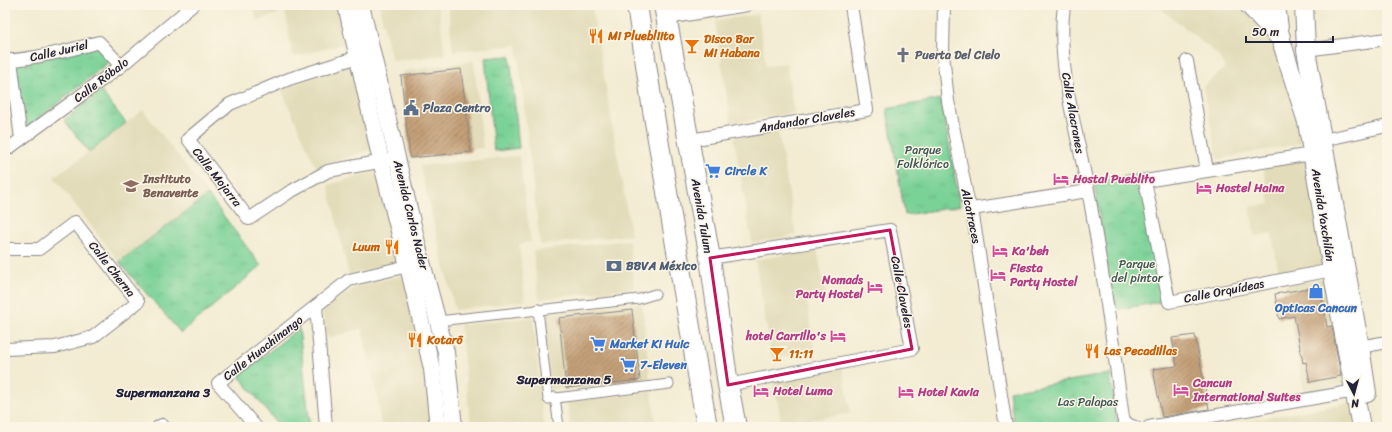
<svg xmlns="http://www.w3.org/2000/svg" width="1392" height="432" font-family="Sriracha,sans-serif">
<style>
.built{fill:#e2dcba}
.park{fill:url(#park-tufts);stroke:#4e7a69}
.building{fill:url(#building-hatch)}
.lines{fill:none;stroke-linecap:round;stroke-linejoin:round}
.pedestrian-casing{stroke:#8a8787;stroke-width:11}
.minor-casing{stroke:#8a8787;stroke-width:14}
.tertiary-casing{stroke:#8a8787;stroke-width:18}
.secondary-casing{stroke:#8a8787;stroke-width:20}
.primary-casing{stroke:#8a8787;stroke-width:22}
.pedestrian{stroke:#fff;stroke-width:9}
.minor{stroke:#fff;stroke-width:12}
.tertiary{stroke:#fff;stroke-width:16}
.secondary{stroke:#fff;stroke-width:18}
.primary{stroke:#fff;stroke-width:20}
.marked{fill:none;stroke:#c2185b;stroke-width:3;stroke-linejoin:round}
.labels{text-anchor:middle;stroke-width:3;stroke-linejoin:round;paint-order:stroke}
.food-label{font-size:12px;font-weight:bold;fill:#c56008;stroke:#fcf5e5;text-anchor:start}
.street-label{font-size:12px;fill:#22223b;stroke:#fcf5e5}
.worship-label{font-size:12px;font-weight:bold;fill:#5b616d;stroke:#fcf5e5;text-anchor:start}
.service-label{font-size:12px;font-weight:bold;fill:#4e5e75;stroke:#fcf5e5;text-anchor:start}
.park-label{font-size:12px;fill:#3c5757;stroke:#fcf5e5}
.shop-label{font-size:12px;font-weight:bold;fill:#366cbe;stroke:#fcf5e5;text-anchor:start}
.education-label{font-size:12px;font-weight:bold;fill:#785e54;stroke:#fcf5e5;text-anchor:start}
.hotel-label{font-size:12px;font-weight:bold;fill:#b23c85;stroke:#fcf5e5;text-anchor:start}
.neighbourhood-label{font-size:13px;font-weight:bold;fill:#22223b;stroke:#fcf5e5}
</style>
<defs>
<pattern id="park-tufts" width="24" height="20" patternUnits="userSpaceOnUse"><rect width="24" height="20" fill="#7ad297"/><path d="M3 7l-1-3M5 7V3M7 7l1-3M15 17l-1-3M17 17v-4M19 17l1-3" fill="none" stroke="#69b483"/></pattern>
<pattern id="building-hatch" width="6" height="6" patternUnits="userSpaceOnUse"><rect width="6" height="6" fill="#c4a078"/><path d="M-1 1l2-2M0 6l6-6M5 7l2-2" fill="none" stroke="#9f8264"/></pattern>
</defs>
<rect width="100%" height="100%" fill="#fcf5e5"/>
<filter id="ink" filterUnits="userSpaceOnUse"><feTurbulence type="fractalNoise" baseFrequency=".025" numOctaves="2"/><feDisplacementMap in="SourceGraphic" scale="8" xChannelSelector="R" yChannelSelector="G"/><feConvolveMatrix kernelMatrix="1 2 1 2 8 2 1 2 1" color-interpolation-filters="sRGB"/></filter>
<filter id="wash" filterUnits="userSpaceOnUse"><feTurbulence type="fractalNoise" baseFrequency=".012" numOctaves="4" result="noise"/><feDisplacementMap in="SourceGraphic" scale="16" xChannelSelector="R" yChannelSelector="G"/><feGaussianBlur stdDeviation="0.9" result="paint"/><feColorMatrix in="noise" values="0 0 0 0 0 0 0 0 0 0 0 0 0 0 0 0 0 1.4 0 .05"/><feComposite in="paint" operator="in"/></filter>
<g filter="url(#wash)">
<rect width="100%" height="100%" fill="#f3ecd3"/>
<g class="built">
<path d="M253,5H339L347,43L293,57L285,11L257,21Z"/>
<path d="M379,5H438L445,55L392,61Z"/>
<path d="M448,5H592L631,235L540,245L517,45L453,51Z"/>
<path d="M1155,5H1247L1276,37L1317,140L1218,159L1203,87L1225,68L1217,54L1169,15Z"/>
<path d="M758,14L766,66L786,63L794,113L731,123L715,21Z"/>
<path d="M474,61L483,148L420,154L402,71Z"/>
<path d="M352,63L373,149L316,167L281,89Z"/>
<path d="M143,110L208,195L119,262L54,177L89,152Z"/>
<path d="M778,130L796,235L752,243L734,138Z"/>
<path d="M519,156L531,242L519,244L525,301L455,310L420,166Z"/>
<path d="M1312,156L1332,265L1279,275L1272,233L1255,236L1250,207L1270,204L1263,165Z"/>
<path d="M379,171L401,262L349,275L328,185Z"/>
<path d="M629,240L634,288L539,299L533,251Z"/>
<path d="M817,249L826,298L807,302L815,351L772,359L755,260Z"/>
<path d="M404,275L427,370L434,427H381L378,400L362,328L328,338L322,310L355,287Z"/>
<path d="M1337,276L1356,382L1304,392L1285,285Z"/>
<path d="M642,303L650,379L550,389L542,314Z"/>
<path d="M533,317L544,427H471L460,325Z"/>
<path d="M842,366L851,413L811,420L812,427H782L773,378Z"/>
<path d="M652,392L656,427H570L567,402Z"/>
<path d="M1359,401L1364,427H1216Z"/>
</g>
<g class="park">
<path d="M96,46L109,62L23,132L15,63Z"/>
<path d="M510,56L519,148L494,151L485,58Z"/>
<path d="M101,91L126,123L89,152L64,120Z"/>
<path d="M941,99L960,206L905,215L887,109Z"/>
<path d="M1147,172L1171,300L1114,310L1094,182Z"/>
<path d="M208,195L261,266L181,333L119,262Z"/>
<path d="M299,328L310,427H280L239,376Z"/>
<path d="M1110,374L1117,421L1126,427H1014L1009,391Z"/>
</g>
<g id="blocks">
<g class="building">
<path d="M461,69L471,152L410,158L401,76Z"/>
<path d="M1320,286L1327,327L1332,326L1341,376L1310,382L1306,362L1303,363L1294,316L1279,319L1275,294Z"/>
<path d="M632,310L640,380L566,388L559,318Z"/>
<path d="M1195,335L1209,409L1162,417L1153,369L1177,366L1172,338Z"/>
</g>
</g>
</g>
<g filter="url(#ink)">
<use href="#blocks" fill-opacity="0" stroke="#8a8787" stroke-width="1"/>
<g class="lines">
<defs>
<g id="pedestrian">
<path d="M538,309L548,399L669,384"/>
<path d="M438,321L639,299L655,294"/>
<path d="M555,397L559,427"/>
</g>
<g id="minor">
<path d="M944,5L943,54L948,101L968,201L972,209L1006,427"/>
<path d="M1064,5C1056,65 1077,131 1088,190C1102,266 1113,342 1123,418L1127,424L1135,427"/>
<path d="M667,18L747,5"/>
<path d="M1306,50L1387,39"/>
<path d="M358,57L289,79L230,104L188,139L249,219L288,193L328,171L390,160"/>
<path d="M11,60L21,139"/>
<path d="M5,61C37,58 68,51 99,42L121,66"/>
<path d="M1187,61L1207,170"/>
<path d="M690,140L867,110L851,5"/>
<path d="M1323,140L1387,126"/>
<path d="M5,148H9L121,66L193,5"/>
<path d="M1312,154L1145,181L1169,302L1332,270"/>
<path d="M972,209L1088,191"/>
<path d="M5,249H39L75,222L138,302L93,337L55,347L5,349"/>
<path d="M710,258L890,230L912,349L728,385"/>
<path d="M316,306L326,427"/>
<path d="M1360,347L1387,342"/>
<path d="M158,427L162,425L164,427"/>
<path d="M256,427L218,383L349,280L408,266"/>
<path d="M1149,427L1355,391"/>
</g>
<g id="tertiary">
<path d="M346,5L381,161L408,266L432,369L438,427"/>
<path d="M361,5L419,251L446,352L454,427"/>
</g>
<g id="secondary">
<path d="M1276,5L1280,37L1307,122L1332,270L1361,427"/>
<path d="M1304,5L1306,50L1360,347L1367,393"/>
</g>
<g id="primary">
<path d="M637,5L652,104L707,427"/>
<path d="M664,5L710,258L728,385L736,427"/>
<path d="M1250,5L1280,37"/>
</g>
</defs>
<use href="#pedestrian" class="pedestrian-casing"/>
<use href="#minor" class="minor-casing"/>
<use href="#tertiary" class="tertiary-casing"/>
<use href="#secondary" class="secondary-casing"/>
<use href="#primary" class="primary-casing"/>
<use href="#pedestrian" class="pedestrian"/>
<use href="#minor" class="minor"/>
<use href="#tertiary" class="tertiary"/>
<use href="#secondary" class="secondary"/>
<use href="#primary" class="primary"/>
</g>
</g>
<path class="marked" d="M890,230L912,349L728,385L710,258Z"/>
<defs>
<symbol id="restaurant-bare" viewBox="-9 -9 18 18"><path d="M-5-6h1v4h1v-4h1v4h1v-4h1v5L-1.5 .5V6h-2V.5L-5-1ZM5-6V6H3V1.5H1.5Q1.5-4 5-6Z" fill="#e8710a" stroke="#fcf5e5" stroke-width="2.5" paint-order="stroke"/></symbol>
<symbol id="bar-bare" viewBox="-9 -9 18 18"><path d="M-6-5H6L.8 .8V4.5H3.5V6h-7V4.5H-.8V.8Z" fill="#e8710a" stroke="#fcf5e5" stroke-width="2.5" paint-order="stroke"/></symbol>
<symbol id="church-bare" viewBox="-9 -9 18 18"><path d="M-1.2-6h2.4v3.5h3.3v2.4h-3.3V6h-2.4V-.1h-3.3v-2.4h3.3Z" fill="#6b7280" stroke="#fcf5e5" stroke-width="2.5" paint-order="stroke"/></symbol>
<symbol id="civic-bare" viewBox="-9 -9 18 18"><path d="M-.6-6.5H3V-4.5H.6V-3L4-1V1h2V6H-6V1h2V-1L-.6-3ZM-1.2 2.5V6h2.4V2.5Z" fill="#5c6f8a" stroke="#fcf5e5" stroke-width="2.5" paint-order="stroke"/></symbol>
<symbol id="supermarket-bare" viewBox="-9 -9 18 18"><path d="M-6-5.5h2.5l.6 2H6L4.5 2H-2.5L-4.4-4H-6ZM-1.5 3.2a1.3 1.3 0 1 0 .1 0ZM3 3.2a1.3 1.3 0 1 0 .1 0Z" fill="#3f7fe0" stroke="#fcf5e5" stroke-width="2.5" paint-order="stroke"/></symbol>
<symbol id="hotel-bare" viewBox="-9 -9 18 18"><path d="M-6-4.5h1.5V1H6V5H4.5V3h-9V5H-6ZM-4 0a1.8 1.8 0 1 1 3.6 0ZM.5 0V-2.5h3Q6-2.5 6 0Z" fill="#d1479c" stroke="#fcf5e5" stroke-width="2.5" paint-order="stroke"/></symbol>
<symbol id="school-bare" viewBox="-9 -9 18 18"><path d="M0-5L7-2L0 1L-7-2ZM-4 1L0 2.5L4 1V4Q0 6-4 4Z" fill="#8d6e63" stroke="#fcf5e5" stroke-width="2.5" paint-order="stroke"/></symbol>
<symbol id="bank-bare" viewBox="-9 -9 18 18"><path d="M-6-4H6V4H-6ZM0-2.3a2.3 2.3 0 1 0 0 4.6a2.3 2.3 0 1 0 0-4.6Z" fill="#5c6f8a" stroke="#fcf5e5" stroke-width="2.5" paint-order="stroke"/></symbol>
<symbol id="shop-bare" viewBox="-9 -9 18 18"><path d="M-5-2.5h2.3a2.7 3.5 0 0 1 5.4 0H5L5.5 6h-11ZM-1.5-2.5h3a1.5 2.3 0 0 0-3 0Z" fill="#3f7fe0" stroke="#fcf5e5" stroke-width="2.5" paint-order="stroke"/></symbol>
</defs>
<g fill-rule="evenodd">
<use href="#restaurant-bare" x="585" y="25" width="22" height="22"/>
<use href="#bar-bare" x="681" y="35" width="22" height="22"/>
<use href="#church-bare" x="892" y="44" width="22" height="22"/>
<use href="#civic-bare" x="400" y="97" width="22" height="22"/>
<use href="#supermarket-bare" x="702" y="160" width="22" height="22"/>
<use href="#hotel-bare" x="1050" y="168" width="22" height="22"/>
<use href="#school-bare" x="120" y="175" width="22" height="22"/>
<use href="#hotel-bare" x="1193" y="177" width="22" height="22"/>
<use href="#restaurant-bare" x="381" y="236" width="22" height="22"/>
<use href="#hotel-bare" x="989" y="240" width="22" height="22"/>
<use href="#bank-bare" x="603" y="255" width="22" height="22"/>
<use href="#hotel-bare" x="987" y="264" width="22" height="22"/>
<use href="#hotel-bare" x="864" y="276" width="22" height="22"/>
<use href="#shop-bare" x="1305" y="280" width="22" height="22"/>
<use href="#hotel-bare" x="827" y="325" width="22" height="22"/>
<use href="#restaurant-bare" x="404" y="329" width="22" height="22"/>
<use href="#supermarket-bare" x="587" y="333" width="22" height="22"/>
<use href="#restaurant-bare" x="1081" y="340" width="22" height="22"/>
<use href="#bar-bare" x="766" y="343" width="22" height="22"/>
<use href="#supermarket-bare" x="617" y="354" width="22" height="22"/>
<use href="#hotel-bare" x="1170" y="379" width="22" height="22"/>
<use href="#hotel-bare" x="750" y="380" width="22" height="22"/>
<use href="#hotel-bare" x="895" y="381" width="22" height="22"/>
</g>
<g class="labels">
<g class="food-label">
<text x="608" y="40">Mi Pluebliito</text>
<text x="704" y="43">Disco Bar<tspan x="704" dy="14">Mi Habana</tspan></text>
<text x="380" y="251" text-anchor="end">Luum</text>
<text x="427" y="344">Kotarō</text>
<text x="1104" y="355">Las Pecadillas</text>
<text x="789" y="358">11:11</text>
</g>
<g class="street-label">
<text transform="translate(59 51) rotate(-13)" y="4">Calle Juriel</text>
<text transform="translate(101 80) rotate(-37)" y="4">Calle Róbalo</text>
<text transform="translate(1073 113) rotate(80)" y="4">Calle Alacranes</text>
<text transform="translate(807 120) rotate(-10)" y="4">Andandor Claveles</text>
<text transform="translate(217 177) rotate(52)" y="4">Calle Mojarra</text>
<text transform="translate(411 215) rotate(76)" y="4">Avenida Carlos Nader</text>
<text transform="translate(1323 215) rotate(81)" y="4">Avenida Yaxchilán</text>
<text transform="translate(702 216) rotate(80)" y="4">Avenida Tulum</text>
<text transform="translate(971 216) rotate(78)" y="4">Alcatraces</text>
<text transform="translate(112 269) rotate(52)" y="4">Calle Cherna</text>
<text transform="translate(1224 291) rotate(-11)" y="4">Calle Orquídeas</text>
<text transform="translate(902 292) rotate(79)" y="4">Calle Claveles</text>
<text transform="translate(263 348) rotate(-38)" y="4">Calle Huachinango</text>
</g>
<g class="worship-label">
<text x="915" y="59">Puerta Del Cielo</text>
</g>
<g class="service-label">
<text x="423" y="112">Plaza Centro</text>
<text x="626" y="270">BBVA México</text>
</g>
<g class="park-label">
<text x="923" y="154">Parque<tspan x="923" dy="14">Folklórico</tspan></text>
<text x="1137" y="268">Parque<tspan x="1137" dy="14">del pintor</tspan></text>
<text x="1088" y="406">Las Palapas</text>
</g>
<g class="shop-label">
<text x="725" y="175">Circle K</text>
<text x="1316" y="312" text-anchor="middle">Opticas Cancun</text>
<text x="610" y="348">Market Ki Huic</text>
<text x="640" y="369">7-Eleven</text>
</g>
<g class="education-label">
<text x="143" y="183">Instituto<tspan x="143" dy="14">Benavente</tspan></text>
</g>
<g class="hotel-label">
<text x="1073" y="183">Hostal Pueblito</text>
<text x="1216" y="192">Hostel Haina</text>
<text x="1012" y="255">Ka'beh</text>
<text x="1010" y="272">Fiesta<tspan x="1010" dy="14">Party Hostel</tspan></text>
<text x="863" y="284" text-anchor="end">Nomads<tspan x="863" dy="14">Party Hostel</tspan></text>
<text x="826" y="340" text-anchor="end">hotel Carrillo's</text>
<text x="1193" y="387">Cancun<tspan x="1193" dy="14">International Suites</tspan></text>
<text x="773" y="395">Hotel Luma</text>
<text x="918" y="396">Hotel Kavia</text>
</g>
<g class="neighbourhood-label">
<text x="564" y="384">Supermanzana 5</text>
<text x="163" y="397">Supermanzana 3</text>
</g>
</g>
<rect width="1392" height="432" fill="none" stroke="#fcf5e5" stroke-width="20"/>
<g transform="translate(1354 394) rotate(174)" stroke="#fcf5e5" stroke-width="3" paint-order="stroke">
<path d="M0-3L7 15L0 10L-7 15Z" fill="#22223b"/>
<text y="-6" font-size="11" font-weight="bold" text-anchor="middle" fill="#22223b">N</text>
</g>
<path d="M1246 36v6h87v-6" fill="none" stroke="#22223b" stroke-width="2"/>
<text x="1252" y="36" font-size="12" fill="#22223b" stroke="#fcf5e5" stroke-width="3" paint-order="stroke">50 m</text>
</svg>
